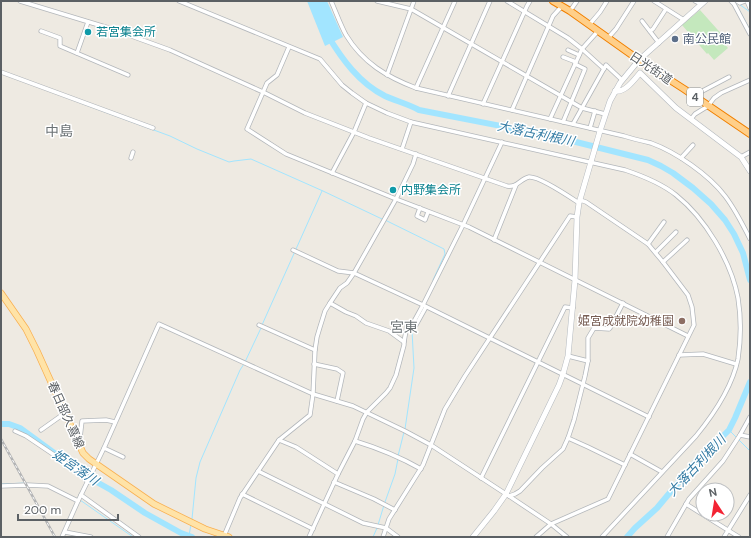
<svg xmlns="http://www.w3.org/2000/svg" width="751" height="538" font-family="'DM Sans','Noto Sans JP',sans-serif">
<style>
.green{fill:#c4e8bd}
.water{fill:#a2e5ff}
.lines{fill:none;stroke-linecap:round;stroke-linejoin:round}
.stream{stroke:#a2e5ff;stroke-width:1}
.river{stroke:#a2e5ff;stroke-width:6}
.street-casing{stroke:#b3b7bb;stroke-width:5}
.secondary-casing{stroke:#b4b9be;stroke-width:6}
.primary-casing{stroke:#f9b051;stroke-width:7}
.highway-casing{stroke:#f18000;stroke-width:8}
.street{stroke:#fff;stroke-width:3.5}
.secondary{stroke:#fff;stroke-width:5}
.primary{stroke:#ffe3a7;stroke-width:5.5}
.highway{stroke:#ffcf89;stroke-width:6}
.rail-casing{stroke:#b2b3b4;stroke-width:2.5}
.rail{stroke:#fff;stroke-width:1;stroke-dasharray:3;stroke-linecap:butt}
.culture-dot{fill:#0f9aa8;stroke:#fff;stroke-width:1.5}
.service-dot{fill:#5c6f8a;stroke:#fff;stroke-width:1.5}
.education-dot{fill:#8d6e63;stroke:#fff;stroke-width:1.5}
.labels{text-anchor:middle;stroke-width:3;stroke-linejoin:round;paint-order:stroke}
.shield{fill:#fff;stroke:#8c9092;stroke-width:1}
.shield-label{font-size:11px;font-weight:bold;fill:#5b6064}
.culture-label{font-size:12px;fill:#0d838f;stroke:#fff;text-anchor:start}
.service-label{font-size:12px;fill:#4e5e75;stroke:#fff;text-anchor:start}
.street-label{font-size:12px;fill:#5b6064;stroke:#fff}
.education-label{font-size:12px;fill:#785e54;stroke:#fff;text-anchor:end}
.water-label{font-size:13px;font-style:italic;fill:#347ca4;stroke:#fff}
.quarter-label{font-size:14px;fill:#6c7376;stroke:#fff}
</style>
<rect width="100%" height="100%" fill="#eeeae2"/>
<path class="green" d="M700,10L725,38L722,41L728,48L714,60L708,53L707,54L682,25Z"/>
<path class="water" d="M307,1H327L343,37L325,46Z"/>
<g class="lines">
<g class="stream">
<path d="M735,2L750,30"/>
<path d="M739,4L750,12"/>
<path d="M78,102L170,136L197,149L229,162L234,161L251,159L323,191L382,219"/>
<path d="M385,220L444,249L445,254L433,280"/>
<path d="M262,325L322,191"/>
<path d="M245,362L261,328"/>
<path d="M405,429L414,368L412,331L413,327"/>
<path d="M729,430L737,438"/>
<path d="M739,440L750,451"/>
<path d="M398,456L404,432"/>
<path d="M1,484L26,483"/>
<path d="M80,500L133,537"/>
<path d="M385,502L395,474L398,459"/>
<path d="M192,519L196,478L200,462L240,370L244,364"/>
<path d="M378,525L384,505"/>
<path d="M189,536L191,524"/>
<path d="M373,537L377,528"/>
</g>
<g class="river">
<path d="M328,36C342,59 359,83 385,96C396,101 408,104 419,110L552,136L648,160L661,166L673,173L693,188L711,204L725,220L734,234L743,253L750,280"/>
<path d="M1,424H9L20,428L61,458"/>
<path d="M76,469L86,476L111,490L145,513L181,533L192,537"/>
<path d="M627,537L635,528L657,508L698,459L714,445L729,430L735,418L750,382"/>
</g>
<defs>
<g id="street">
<path d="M20,1L112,29L170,50L263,92L305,113L369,138L507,186C517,188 520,179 529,177C539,176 570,197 579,203"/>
<path d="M179,1L320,59L342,85L352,93L366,103L387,113L411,122L625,170C643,176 661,183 676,195C705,218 731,261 738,298C741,317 741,339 738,359C732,388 714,414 696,436L602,537"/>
<path d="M331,1C336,12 340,24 346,35C363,63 387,77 416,88L624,136C633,139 642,141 651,143C676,152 709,175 725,196C735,209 743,225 750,239"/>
<path d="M377,1L411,9L582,108L605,114"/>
<path d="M507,1L568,38L582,49L604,69"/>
<path d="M654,1L684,20"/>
<path d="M695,1L701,4"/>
<path d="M731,1L734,4L750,34"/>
<path d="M737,1L740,3L745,1"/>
<path d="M747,1L750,8"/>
<path d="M570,11L577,1"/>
<path d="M642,21L659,43"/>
<path d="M589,25L600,12L607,1"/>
<path d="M41,31L60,38V46L128,75"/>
<path d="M650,31L653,29L666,9"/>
<path d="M608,38L616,29L634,1"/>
<path d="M289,47L277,75L267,83L247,129L286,154L396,199L469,227L688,336"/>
<path d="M568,50L579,55"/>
<path d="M77,53L88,22"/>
<path d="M563,57L576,62"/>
<path d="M1,72L153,128"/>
<path d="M387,75L414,1"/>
<path d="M416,88L455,1"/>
<path d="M448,96L490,1"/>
<path d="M693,96L729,77"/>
<path d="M483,104L527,6L530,1"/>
<path d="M512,110L553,16L562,6"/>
<path d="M550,119L582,49L598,31"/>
<path d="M691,119L695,114L708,106L714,98L721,93L750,80"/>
<path d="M563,122L585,69L575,64"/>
<path d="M573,124L606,65L622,80"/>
<path d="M590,128L595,111"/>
<path d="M402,149L411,122"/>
<path d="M741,157L750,152"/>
<path d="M131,158L133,152"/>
<path d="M681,158L693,145"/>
<path d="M332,173L354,132L366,103"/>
<path d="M420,208L417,216L425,220L428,212"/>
<path d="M494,240L516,185"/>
<path d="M648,244L664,222"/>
<path d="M293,250L338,271L354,273L423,305L649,417"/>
<path d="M656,252L676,232"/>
<path d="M663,262L687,240"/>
<path d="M330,303L346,312L356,316L366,323L389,331L404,342"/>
<path d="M259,325L315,350"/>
<path d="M412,325L423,305L463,225L502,142"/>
<path d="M679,355L703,354L736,364"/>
<path d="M568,356L588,361"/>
<path d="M314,364L337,369L343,373L337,401"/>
<path d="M41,430L65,413"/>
<path d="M15,431L26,436L75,469L88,482"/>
<path d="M740,435L750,437"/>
<path d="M568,438L588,447L625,465"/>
<path d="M279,440L296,447L338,474"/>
<path d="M355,441C378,448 400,457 421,469"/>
<path d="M78,442L80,438L82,421L106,420L115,422"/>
<path d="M104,448L123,457"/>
<path d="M630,454L662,472"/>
<path d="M258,471L363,523L386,528L398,537"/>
<path d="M481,478L565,307L573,308"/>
<path d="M334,482L374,499L395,510"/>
<path d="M1,486L28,485L48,486L78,501"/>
<path d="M242,494L313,529"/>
<path d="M81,495L139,537"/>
<path d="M509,496L515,494L520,491L542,468L563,449L568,438L574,420L585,376L588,361V338L594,328L609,329L610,328L623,303"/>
<path d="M686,504L739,537"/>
<path d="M65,532L91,537"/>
<path d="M224,536L240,498L279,440L310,415L313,394L315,350L317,337L320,327L325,311L330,303L340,288L347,283L354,273L396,199L413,164L416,154"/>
<path d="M62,537L78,501L104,448L159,324L313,394L353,406L405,431L431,445L509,496L551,524L567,537"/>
<path d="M309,537L338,474L355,441L363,419L367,412L386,393L390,388L396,375L404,345V342L407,325H416L426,307"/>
<path d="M383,537L389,519L423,465L445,409L465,376L570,216L577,217"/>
<path d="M536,537L551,524L608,499L694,325L692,307L688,295L663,262L648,244L586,202L580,200"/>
<path d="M667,537L689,499L723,461L740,435L750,417"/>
<path d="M724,537L750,495"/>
</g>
<g id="secondary">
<path d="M615,91C625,93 634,80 640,73L676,108L741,157L750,171"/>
<path d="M473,537L494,511L506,494L559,385L563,374L568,356L575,280L577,217L579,203L600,131L610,101L620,83L639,60L705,1"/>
</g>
<path id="primary" d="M1,293L26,329L37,351L83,453L89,459L154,504L205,529L229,537"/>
<path id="highway" d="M553,1L570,11L639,60L684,89L750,134"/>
</defs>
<use href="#street" class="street-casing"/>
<use href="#secondary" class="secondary-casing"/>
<use href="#primary" class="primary-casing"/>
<use href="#highway" class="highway-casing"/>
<use href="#street" class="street"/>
<use href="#secondary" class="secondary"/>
<use href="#primary" class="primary"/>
<use href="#highway" class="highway"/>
<defs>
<path id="rail" d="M1,439L55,537"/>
</defs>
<use href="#rail" class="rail-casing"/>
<use href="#rail" class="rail"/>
</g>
<g class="culture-dot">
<circle cx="88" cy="32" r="4"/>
<circle cx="393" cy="190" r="4"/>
</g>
<circle class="service-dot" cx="675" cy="39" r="4"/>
<circle class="education-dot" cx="682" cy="321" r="4"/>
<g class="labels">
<rect class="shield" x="687" y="88" width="16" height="18" rx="3"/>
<g class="shield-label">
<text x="695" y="101">4</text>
</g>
<g class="culture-label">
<text x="96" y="36">若宮集会所</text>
<text x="401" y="194">内野集会所</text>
</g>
<g class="service-label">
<text x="683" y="43">南公民館</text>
</g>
<g class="street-label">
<text transform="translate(651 68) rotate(34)" y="4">日光街道</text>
<text transform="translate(66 415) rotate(66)" y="4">春日部久喜線</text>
</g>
<g class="education-label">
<text x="674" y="325">姫宮成就院幼稚園</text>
</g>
<g class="water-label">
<text transform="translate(536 133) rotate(12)" y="5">大落古利根川</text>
<text transform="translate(696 465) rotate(-47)" y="5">大落古利根川</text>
<text transform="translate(76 467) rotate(34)" y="5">姫宮落川</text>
</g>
<g class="quarter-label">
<text x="59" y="136">中島</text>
<text x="404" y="332">宮東</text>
</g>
</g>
<rect width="751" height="538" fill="none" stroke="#5b6064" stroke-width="4"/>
<g transform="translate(715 502) rotate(348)"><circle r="19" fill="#ffffff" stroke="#bdbfc1"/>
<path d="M0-3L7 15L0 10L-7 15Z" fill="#f32434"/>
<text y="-6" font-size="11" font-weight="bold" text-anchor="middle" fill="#5b6064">N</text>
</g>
<path d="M18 514v6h100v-6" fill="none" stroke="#5b6064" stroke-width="2"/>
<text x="24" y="514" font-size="12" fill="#5b6064" stroke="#ffffff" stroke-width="3" paint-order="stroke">200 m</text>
</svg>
